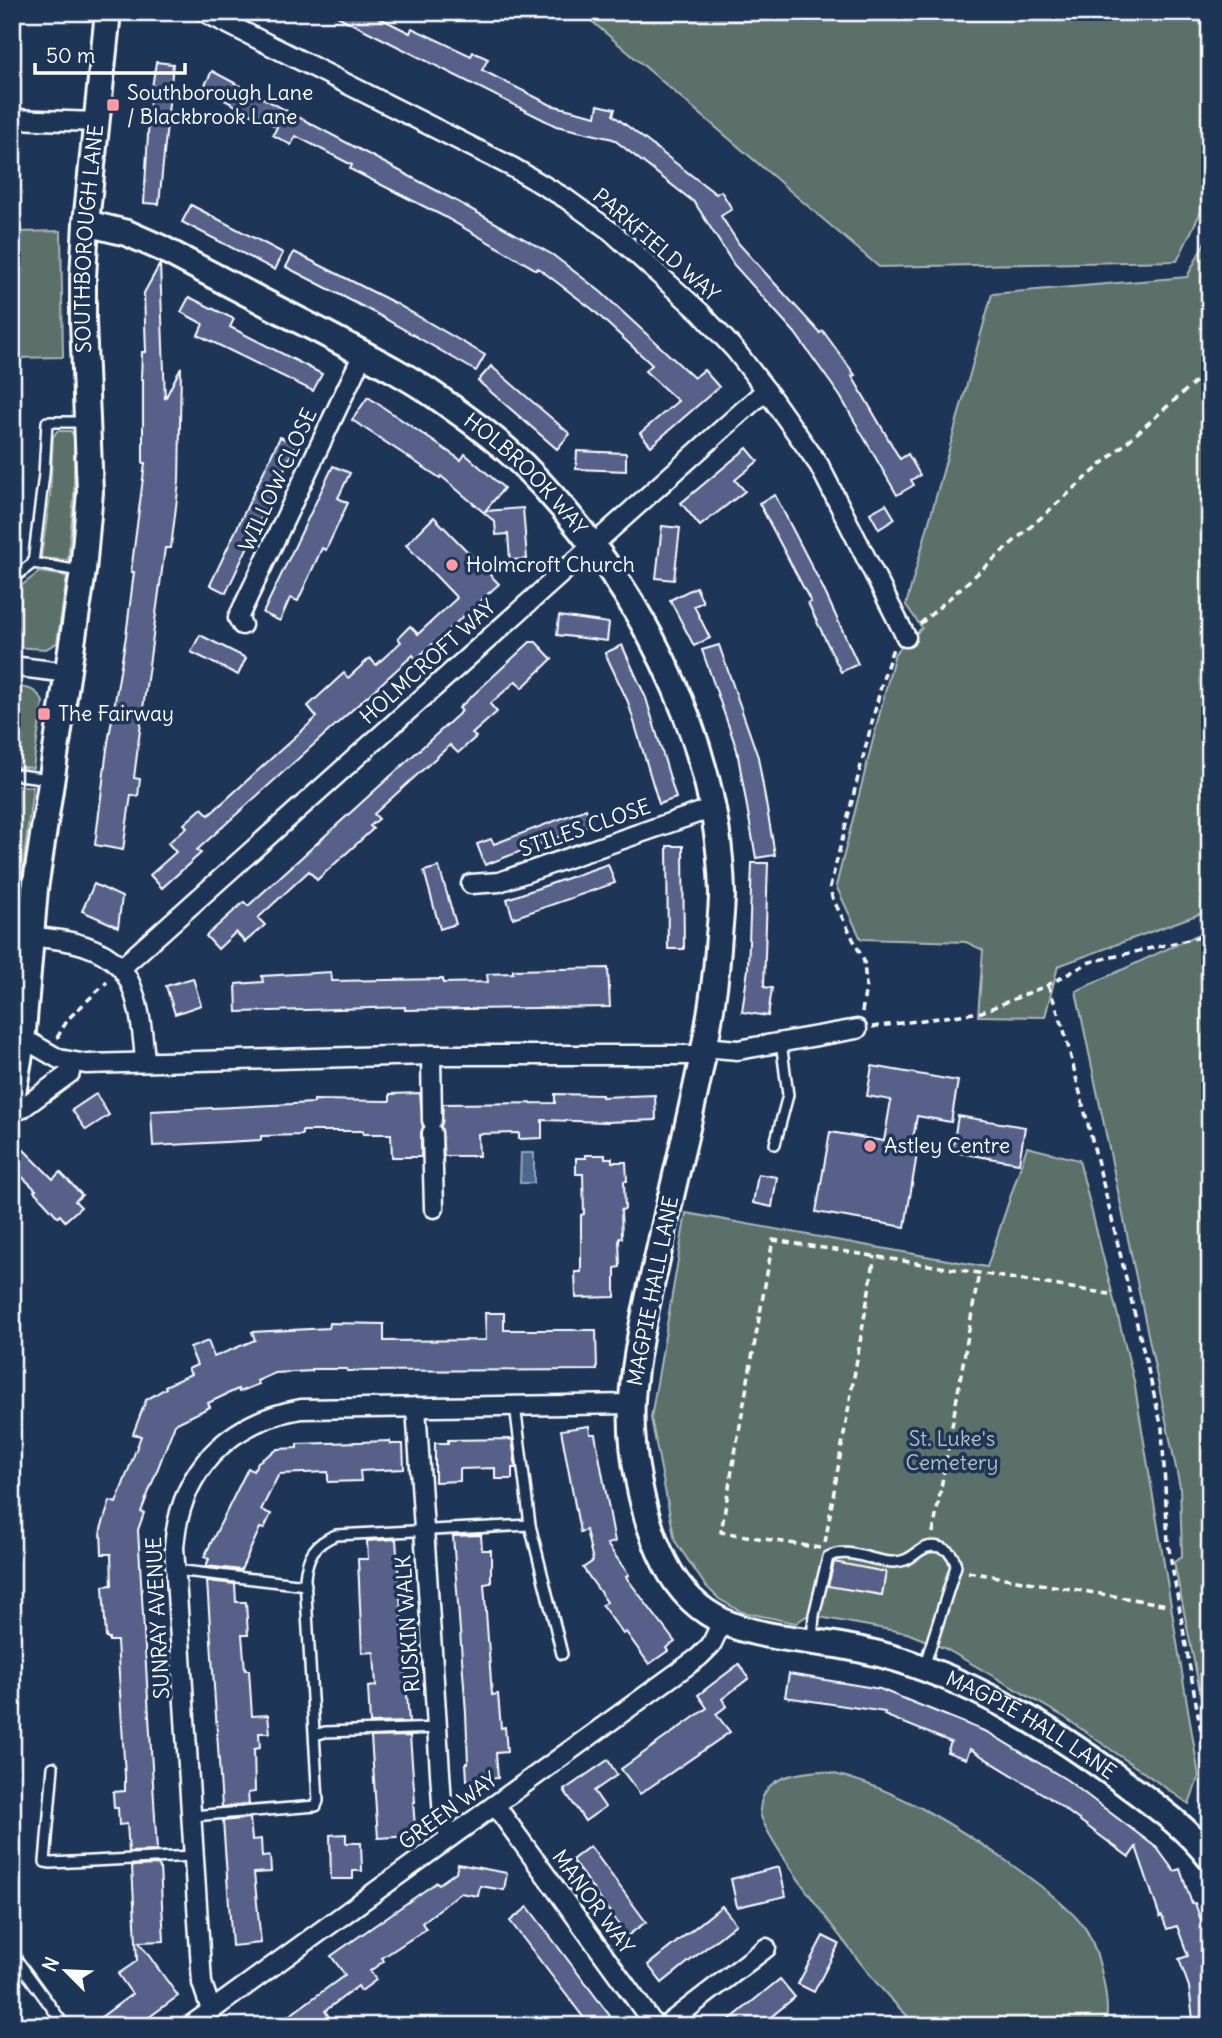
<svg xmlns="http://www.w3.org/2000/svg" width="1222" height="2038" font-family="Delius,sans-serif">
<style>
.built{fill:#2e4266}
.green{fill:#5b6f6a;stroke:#adb7b4;stroke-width:2}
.water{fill:#48688d;stroke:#91a4bb;stroke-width:2}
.building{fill:#566189;stroke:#fff;stroke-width:2}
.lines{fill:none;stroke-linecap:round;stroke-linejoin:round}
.lane-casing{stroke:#fff;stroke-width:14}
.street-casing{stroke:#fff;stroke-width:23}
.secondary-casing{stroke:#fff;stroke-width:30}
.path{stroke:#fff;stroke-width:3.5;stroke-dasharray:7 5;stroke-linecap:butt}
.lane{stroke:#1d3557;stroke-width:9}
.street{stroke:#1d3557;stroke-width:18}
.secondary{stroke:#1d3557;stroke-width:24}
.poi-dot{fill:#ff9aa2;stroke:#1d3557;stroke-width:2.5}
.labels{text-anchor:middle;stroke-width:7;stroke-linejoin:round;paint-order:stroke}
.poi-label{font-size:21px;fill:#fff;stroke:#1d3557;text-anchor:start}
.street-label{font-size:21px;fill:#fff;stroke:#1d3557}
.park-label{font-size:21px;fill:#b5bebc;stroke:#1d3557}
</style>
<rect width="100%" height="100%" fill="#1d3557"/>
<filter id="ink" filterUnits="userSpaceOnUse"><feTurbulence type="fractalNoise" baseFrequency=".0143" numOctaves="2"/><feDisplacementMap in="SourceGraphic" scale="14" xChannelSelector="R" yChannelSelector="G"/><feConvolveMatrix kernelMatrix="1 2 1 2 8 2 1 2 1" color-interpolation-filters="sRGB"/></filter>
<g filter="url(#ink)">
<path class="built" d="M23,477L15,556L12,558V478Z"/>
<g class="green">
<path d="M581,12H1210V193L1177,261L879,267Z"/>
<path d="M61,231L63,357L15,358L14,232Z"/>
<path d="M1210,232V910L1058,966L1045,1017L978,1016L983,950L966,942L861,939L836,886L895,653L922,628L906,605L992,294L1187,277Z"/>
<path d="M57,431H71L74,436V497L68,560L41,558L50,496L53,437Z"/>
<path d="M39,572L67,576L57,643L46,649L12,647V593Z"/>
<path d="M12,686C27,688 37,688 43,702L33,768L12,766Z"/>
<path d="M13,785L33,787L19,898L12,897Z"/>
<path d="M1210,929V1741L1174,1562L1182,1557L1180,1487L1076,991Z"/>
<path d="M1027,1147L1079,1160L1134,1381L1199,1776L1189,1804L1064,1717L946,1649L907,1633L808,1615L796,1623L742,1612L719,1599L705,1585L675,1541L651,1418L686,1213L987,1267Z"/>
<path d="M821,1771C889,1784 951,1823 1008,1862C1033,1880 1061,1900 1082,1924C1097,1942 1112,2003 1105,2026H918C904,2013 892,2001 880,1987C860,1964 758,1832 760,1810C762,1776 795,1773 821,1771Z"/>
</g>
<path class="water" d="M521,1153H534V1183H520Z"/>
<g class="building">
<path d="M329,12H368L410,33L412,28L471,56L473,52L488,59L482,70L551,105L596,116L598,105L615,109L613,115L716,194L721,191L732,209L721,216L739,244L820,333L823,331L855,375L852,376L900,459L908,454L920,475L911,480L914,485L897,495L840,396L795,333L734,265L695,203L613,139L556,126Z"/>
<path d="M156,62L173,64L159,204L144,203L150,100Z"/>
<path d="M212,71L460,203L553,255L601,292L694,378L704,370L719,387L651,446L640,433L678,401L645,371L652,365L592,309L538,268L537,270L443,216L350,169L352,165L296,136L291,145L273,135L277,127L203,89Z"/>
<path d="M191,205L283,253L275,270L182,222Z"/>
<path d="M294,252L395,303L485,355L476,371L375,313L286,267Z"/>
<path d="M160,264L165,399L181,367L179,482L171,548H165L139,738L134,778L140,779L138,796L131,795L123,850L95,845L107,749L126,636L134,572H131L145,463H143V379H141L142,352H146L144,293Z"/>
<path d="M189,297L234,319L230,327L322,374L313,391L198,335L203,324L181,312Z"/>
<path d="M491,366L570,434L557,449L478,381Z"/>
<path d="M368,397L461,460L465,454L504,488L485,511L523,508L527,559L510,560L508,534L496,535L495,522L441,476L440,478L352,420Z"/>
<path d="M280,437L296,444L226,593L210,585Z"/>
<path d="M747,448L758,461L735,480L745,491L700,526L681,503Z"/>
<path d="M577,451L626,453V471L576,469Z"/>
<path d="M333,466L350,473L338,498L348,503L326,550L322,548L298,601L290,598L280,621L263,613Z"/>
<path d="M775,495L823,588L858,664L841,672L808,603L811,602L759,503Z"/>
<path d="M886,504L895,519L879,529L870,513Z"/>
<path d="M434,517L499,584L416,659L413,655L197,850L201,853L162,888L150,875L176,852L168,843L187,827L184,824L202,808L209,815L317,717L308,706L344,673L348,678L370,658L376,665L401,642L398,638L410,626L418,634L457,598L406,545Z"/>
<path d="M662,526L680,528L674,580L656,578Z"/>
<path d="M696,587L703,602L694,606L710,638L694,646L670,600Z"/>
<path d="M559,616L609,623L607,641L557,635Z"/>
<path d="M200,635L246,658L238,675L191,652Z"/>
<path d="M530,642H536L552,659L522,688L516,681L490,704L497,712L472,734L476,737L458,753L450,745L374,814L379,819L370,826L373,829L317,880L309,871L258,918L265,925L245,942L236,932L218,949L206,936L244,902L248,906L462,711L459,708Z"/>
<path d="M622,645L646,698L676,798L659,804L628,702L605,653Z"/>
<path d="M719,645L758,757L775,855L756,858L737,750L702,650Z"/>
<path d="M586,809L592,824L485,865L477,844L491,839L494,844Z"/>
<path d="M667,846H683L684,949H668Z"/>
<path d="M752,863H768L764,987L772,988L768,1016L742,1012L748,969Z"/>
<path d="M608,864L615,883L513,918L507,899Z"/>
<path d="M439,867L456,924L440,929L424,871Z"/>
<path d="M94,884L122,897L118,927L82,911Z"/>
<path d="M608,968L610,1007L405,1010V1007L237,1012L236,984L263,982L262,976L331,972L332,981L443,979V983L488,982L487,974L513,973V970Z"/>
<path d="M193,978L201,1005L175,1014L166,986Z"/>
<path d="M872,1066L958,1081L951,1122L917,1116L911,1151L917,1154L905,1227L816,1212L830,1132L884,1141L891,1100L867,1096Z"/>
<path d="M420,1093L423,1127L421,1133V1157H392L391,1134H363V1131H302V1135L261,1136V1140L153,1146L151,1111L314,1103V1100L390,1101V1094Z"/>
<path d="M96,1094L109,1115L86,1130L72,1110Z"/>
<path d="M555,1094L602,1095V1097L655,1095L656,1120L607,1122L542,1120V1138L519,1139V1133L478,1134L479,1156H444L441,1126L443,1104L555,1103Z"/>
<path d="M958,1116L1025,1127L1019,1163L952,1152Z"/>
<path d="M24,1150L53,1179L60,1172L82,1195L75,1201L81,1207L65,1221L60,1215L58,1217L34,1191L36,1190L12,1167V1161Z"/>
<path d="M585,1155H605V1158H612V1162H626L627,1181H624L625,1209L621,1210L622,1238H619L620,1267L615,1268V1297L576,1298L575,1272H581V1215L584,1214L583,1174H576V1158H586Z"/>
<path d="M758,1174L777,1177L772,1207L753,1203Z"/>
<path d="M485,1313H504V1330H596L597,1370L347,1371V1369H312V1371L275,1373L257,1381L259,1384L239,1392L238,1389L208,1403L210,1407L175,1424L141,1512L144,1513L138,1530L157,1851L129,1852L127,1824L119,1825L118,1808H114L113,1792L125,1791V1776L117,1641H109V1638H106L103,1586L112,1585L111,1554H102L101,1529L110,1501L116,1503L134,1455L141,1436L133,1434L146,1400L166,1388L165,1386L191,1374L188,1369L197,1365L190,1348L208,1341L214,1357L255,1340L252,1332L329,1328V1323L384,1324V1341L486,1340Z"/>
<path d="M589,1426L590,1434H595L615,1542L607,1544L629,1575L626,1577L675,1642L666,1648L668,1651L649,1664L626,1632L623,1634L602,1605L607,1602L583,1568L593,1561L586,1530L580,1532L561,1430Z"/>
<path d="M512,1439L516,1468H512V1479H495V1468L460,1469V1481L435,1482V1443H448V1440Z"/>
<path d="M390,1441V1444H403L404,1469L360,1471L361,1481L328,1482V1472L279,1474L261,1510L271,1514L264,1529L260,1528L241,1570L206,1566L209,1559L204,1557L248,1468L253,1471L258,1462L278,1449L297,1448V1444Z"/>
<path d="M481,1535L482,1550H491V1583L484,1584L492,1695L498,1694L501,1728L505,1727L507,1752L496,1753L498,1778L467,1780L466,1763H468L466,1713L453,1536Z"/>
<path d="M396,1539L409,1722L370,1723L368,1687L376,1686L375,1670L374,1652L362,1653L358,1559H368L367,1541Z"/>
<path d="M834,1562L886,1572L882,1595L828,1586Z"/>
<path d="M207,1581L235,1584L236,1602H246L248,1635H242L245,1670H249L252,1716L268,1715L270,1733H259L260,1748L254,1749L255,1792L248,1793L249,1804L222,1807Z"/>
<path d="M739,1664L749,1678L722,1699L727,1706L716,1714L730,1732L640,1794L621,1769L707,1708L698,1695Z"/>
<path d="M789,1674L880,1689L989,1733L1067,1780L1157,1848L1174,1871L1180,1869L1192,1904L1195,1903L1210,1946V2017L1193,2019L1189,1987L1179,1959L1188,1956L1177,1926L1167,1929L1162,1916L1160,1917L1136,1847L1129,1857L1048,1797L970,1749L966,1759L947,1752L951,1742L884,1715L885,1712L785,1697Z"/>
<path d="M410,1736L415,1802H413L415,1826H412L413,1836L378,1838L371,1737Z"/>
<path d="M608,1760L617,1775L594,1791L605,1807L585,1821L564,1790Z"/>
<path d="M250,1818L252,1840L261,1839L262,1857L270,1856L271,1872L254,1873L261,1943L232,1946L223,1821Z"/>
<path d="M346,1834V1843H361L362,1871H353V1879H331L330,1835Z"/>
<path d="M590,1846L646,1922L627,1936L572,1860Z"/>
<path d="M458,1864L507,1873L504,1890L480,1886L478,1896L460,1893L422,1923L426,1929L382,1958L384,1961L370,1971L376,1980L361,1991L358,1986L325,2011L330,2018L321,2026H275L345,1975L331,1956L437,1882L439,1884L456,1872Z"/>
<path d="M158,1865L160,1867L164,1941L139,1942L178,1996L137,2026H89L132,1994L118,1974L137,1961L132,1866Z"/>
<path d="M779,1867L786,1896L737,1907L731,1879Z"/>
<path d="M722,1906L736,1924L662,1983L648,1965Z"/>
<path d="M528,1907L610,2016L608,2018L614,2026H590L510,1921Z"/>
<path d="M823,1936L839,1944L814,1992L798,1984Z"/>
<path d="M780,1979L795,1997L760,2026H722Z"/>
</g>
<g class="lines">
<defs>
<g id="lane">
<path d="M33,563L80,571"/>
<path d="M12,579L33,563L44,474L47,422H87"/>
<path d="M12,774L49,779"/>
<path d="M12,907L31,910"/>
<path d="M775,1144L788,1095L781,1042"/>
<path d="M515,1405L530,1525L562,1654"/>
<path d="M175,1570L306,1585"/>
<path d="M812,1640L814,1615L828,1557C851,1544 881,1569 905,1560C918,1555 923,1543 939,1547C950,1550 954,1556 956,1566L924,1667"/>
<path d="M315,1735L325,1732L438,1728"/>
<path d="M53,1767L45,1862L51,1863L194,1856"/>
<path d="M192,1816L316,1806L318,1801L305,1578C307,1556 315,1543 336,1535L530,1525"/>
<path d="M12,1953L65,2026"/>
</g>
<g id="street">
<path d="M204,12L512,167L565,198L612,232L700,312L736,351L766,390L819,465L906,637"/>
<path d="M12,119L96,122"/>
<path d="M242,625L238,618L363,354"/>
<path d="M12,666L68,673"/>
<path d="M471,884L499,882L698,813L713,811"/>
<path d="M29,937C60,938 99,944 120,967C139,988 143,1034 145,1061"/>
<path d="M121,968L766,390"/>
<path d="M706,1042L715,1048L738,1050L857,1029"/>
<path d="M22,1043L33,1044L59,1059L86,1064L431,1055H704"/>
<path d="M431,1055L432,1120"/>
<path d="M12,1108L21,1109L70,1073L71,1063"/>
<path d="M432,1133L434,1208"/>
<path d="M416,1407L443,1818L450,1837"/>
<path d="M495,1805L655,2026"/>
<path d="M211,2010L202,1983L174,1547C180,1471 227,1422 301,1409L632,1404"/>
<path d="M190,2026L699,1657L711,1645L722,1622"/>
<path d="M665,2026L766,1948"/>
</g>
<g id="secondary">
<path id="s1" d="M86,223L127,233L161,248C214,276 267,304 320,331C359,352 400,371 437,397C467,418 498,440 524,466C635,578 718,733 722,893C722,912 719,931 718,949C711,1042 685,1132 665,1223C653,1281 636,1340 632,1399C629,1449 642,1518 665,1563C701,1636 766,1634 836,1645C866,1650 895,1657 923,1668C997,1695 1063,1737 1126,1784C1156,1806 1187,1828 1210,1858"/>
<path id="s2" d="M12,1099L22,1043L35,889L83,571L90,492L83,321V278L86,223L108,12"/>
</g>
</defs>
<use href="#lane" class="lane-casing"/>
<use href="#street" class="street-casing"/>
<use href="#secondary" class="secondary-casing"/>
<g class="path">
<path d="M920,624L1210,369"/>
<path d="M1048,985L1063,1026L1108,1203L1162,1428L1168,1543L1209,1777L1206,1819"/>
<path d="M862,1012L866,986L864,961L832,897L830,887L883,679L893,648"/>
<path d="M872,1027L982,1012L1048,985L1090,962L1210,935"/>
<path d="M57,1038L68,1019L107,982"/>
<path d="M933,1533L979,1273"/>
<path d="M825,1543L875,1256"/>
<path d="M820,1548L721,1532L773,1240L1109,1294"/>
<path d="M968,1572L1168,1605"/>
</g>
<use href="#lane" class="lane"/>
<use href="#street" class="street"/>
<use href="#secondary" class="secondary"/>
</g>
</g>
<g class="poi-dot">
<rect x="106" y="98" width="14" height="14" rx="3.5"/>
<circle cx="452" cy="565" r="7"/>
<rect x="37" y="707" width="14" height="14" rx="3.5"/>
<circle cx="870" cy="1146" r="7"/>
</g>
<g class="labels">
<g class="poi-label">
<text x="127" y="100">Southborough Lane<tspan x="127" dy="24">/ Blackbrook Lane</tspan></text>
<text x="466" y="572">Holmcroft Church</text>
<text x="58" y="721">The Fairway</text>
<text x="884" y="1153">Astley Centre</text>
</g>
<g class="street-label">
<text dy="7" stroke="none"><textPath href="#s2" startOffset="866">SOUTHBOROUGH LANE</textPath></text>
<text transform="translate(656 245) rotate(41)" y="7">PARKFIELD WAY</text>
<text dy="7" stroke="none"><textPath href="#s1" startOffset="511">HOLBROOK WAY</textPath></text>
<text transform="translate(278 480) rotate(-65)" y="7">WILLOW CLOSE</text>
<text transform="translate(428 662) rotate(-42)" y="7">HOLMCROFT WAY</text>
<text transform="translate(585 828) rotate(-19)" y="7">STILES CLOSE</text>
<text transform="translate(653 1291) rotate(-79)" y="7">MAGPIE HALL LANE</text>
<text transform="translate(158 1618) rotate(-93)" y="7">SUNRAY AVENUE</text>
<text transform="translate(408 1624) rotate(-94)" y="7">RUSKIN WALK</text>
<text dy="7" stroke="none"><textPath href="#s1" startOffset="2082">MAGPIE HALL LANE</textPath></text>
<text transform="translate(448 1811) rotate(-36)" y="7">GREEN WAY</text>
<text transform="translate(593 1902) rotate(54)" y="7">MANOR WAY</text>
</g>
<g class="park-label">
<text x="952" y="1446">St. Luke's<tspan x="952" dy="24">Cemetery</tspan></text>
</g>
</g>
<rect width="1222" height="2038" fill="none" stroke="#1d3557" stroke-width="42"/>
<rect x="21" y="21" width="1180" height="1996" fill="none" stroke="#fff" stroke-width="2.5" filter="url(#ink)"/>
<g transform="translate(66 1971) rotate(294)" stroke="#1d3557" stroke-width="5" paint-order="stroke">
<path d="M0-5L12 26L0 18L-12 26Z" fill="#ffffff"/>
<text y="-10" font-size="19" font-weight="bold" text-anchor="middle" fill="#ffffff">N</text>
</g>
<path d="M35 63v10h150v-10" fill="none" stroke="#ffffff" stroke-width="3.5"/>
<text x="46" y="63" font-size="21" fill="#ffffff" stroke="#1d3557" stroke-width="5" paint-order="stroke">50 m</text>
</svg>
